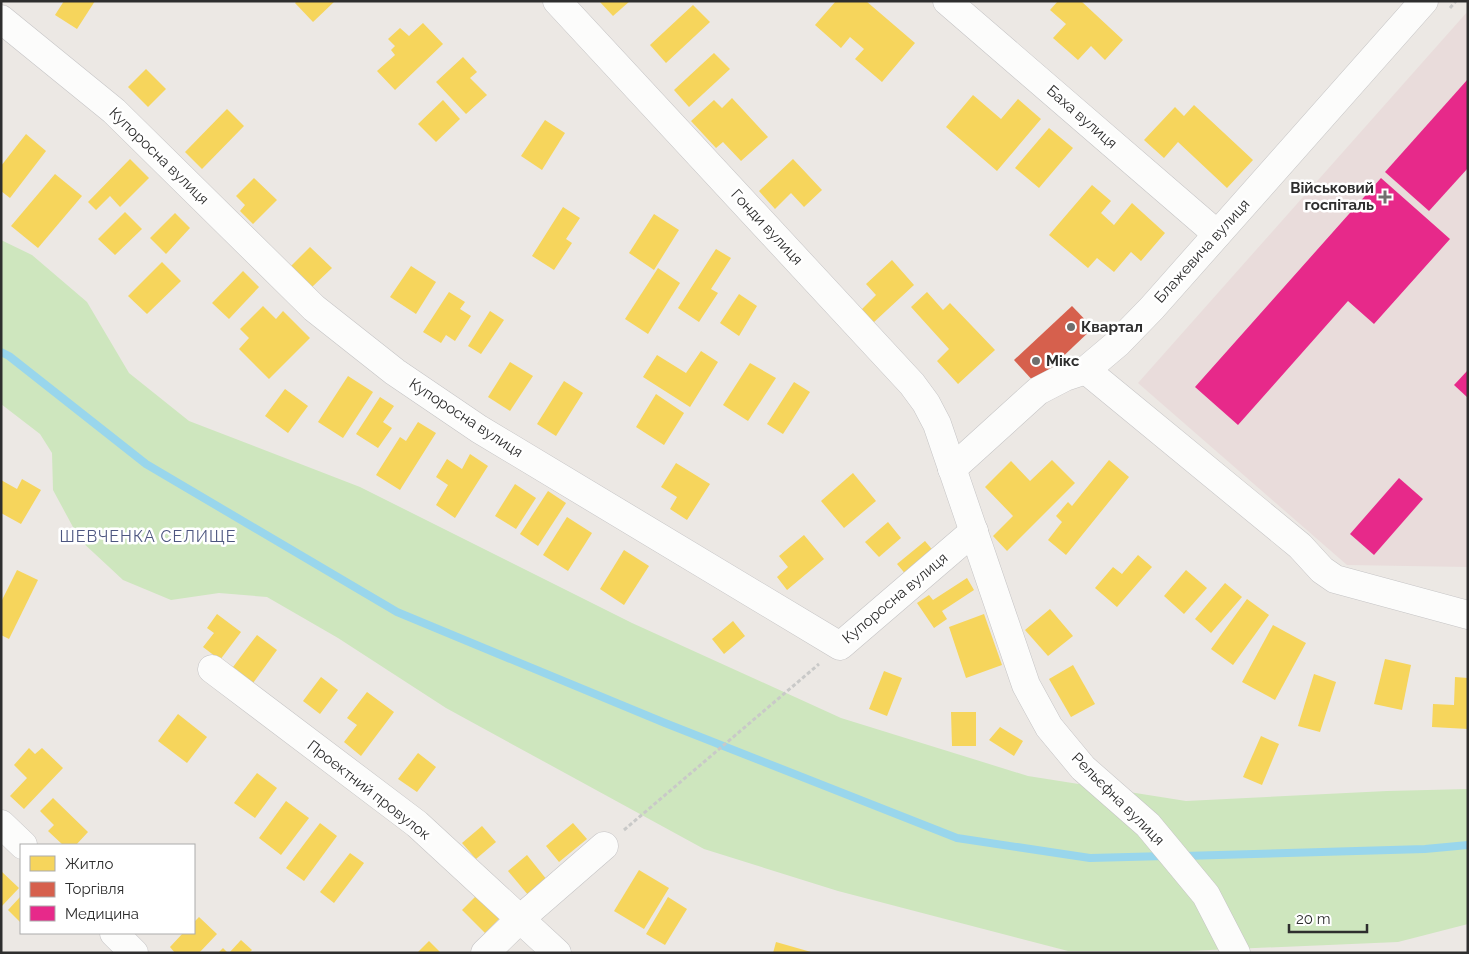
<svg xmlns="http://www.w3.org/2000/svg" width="1469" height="954" font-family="Raleway,sans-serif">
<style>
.medical{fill:#e9dcdb}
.green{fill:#cee6be}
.homes{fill:#f6d55c}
.shops{fill:#d6604d}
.health{fill:#e7298a}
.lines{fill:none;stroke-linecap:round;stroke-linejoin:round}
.stream{stroke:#99d6ec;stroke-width:8}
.minor-casing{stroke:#c5c4c5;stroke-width:29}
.path{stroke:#c9c9c8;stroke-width:3;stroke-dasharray:4 2.5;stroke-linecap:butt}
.minor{stroke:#fcfcfb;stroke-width:28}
.poi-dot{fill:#706f6e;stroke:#fff;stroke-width:2}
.labels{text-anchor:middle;stroke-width:5;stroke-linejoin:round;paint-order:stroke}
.street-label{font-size:15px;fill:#2e2e2e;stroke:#fff}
.poi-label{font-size:15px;font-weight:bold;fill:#2e2e2e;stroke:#fff;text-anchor:start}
.neighbourhood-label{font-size:16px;letter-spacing:1px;fill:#4d5680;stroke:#fff}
</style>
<rect width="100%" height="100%" fill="#ece8e4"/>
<path class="medical" d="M1468,11V567L1347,565L1138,383Z"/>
<path class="green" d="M1,240L32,255L87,302L129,373L189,421L360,487L632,623L841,718L1028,776L1186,801L1387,791L1468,789V924L1398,942L1187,951H1068L838,891L704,849L446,708L338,638L267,597L219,593L171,600L123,580L80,540L53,490L52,453L40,434L1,404Z"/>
<g class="homes">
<path d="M64,1H95L77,29L55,15Z"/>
<path d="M297,1H335L313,22L295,3Z"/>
<path d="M599,1H630L613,16Z"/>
<path d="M836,1H866L915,43L882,82L855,59L864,49L850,37L841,48L815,25Z"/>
<path d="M1058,1H1081L1123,40L1105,60L1091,46L1078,60L1053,38L1066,24L1050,10Z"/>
<path d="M693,5L710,22L666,63L650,45Z"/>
<path d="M423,23L443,44L395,90L377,71L395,55L391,50L395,46L388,39L400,28L409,36Z"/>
<path d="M714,53L730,69L689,107L674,90Z"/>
<path d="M463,57L477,72L470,78L487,95L466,114L436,82Z"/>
<path d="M146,69L166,89L148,107L128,87Z"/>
<path d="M973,95L1001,119L1018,99L1041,119L997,171L946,127Z"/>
<path d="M732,98L768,137L741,161L723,142L716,148L691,121L714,100L722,108Z"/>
<path d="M443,100L460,119L436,142L418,124Z"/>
<path d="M1194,105L1253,160L1227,188L1178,142L1164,158L1144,140L1175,107L1184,116Z"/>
<path d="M227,109L244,126L202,169L185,152Z"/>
<path d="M545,120L565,133L542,170L521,156Z"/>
<path d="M1049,128L1073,148L1039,188L1015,168Z"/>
<path d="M26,134L46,151L10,198L1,191V166Z"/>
<path d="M130,159L149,178L120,207L110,196L96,210L88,202Z"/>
<path d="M793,159L822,190L804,207L791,193L775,209L759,191Z"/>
<path d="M55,174L82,196L38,248L11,226Z"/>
<path d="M254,178L277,200L253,224L240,211L245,205L236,196Z"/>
<path d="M1092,185L1111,201L1101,213L1114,225L1132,203L1165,233L1141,261L1131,252L1114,272L1097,258L1088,268L1049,235Z"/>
<path d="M563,207L580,218L566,239L572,243L554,270L532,256Z"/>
<path d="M125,212L142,229L115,255L98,239Z"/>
<path d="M175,213L190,228L166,254L150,238Z"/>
<path d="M654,214L679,230L654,270L629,253Z"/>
<path d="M310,247L332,268L312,287L291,266Z"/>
<path d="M716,249L731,258L711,289L718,293L699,322L678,308Z"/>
<path d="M892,260L914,285L873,323L861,310L876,295L866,284Z"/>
<path d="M162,262L181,281L147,314L128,296Z"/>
<path d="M411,266L436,282L416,314L390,297Z"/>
<path d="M658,268L680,283L648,334L625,319Z"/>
<path d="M243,271L259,287L229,319L212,303Z"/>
<path d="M449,292L465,302L460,309L471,316L455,341L446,335L441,343L423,332Z"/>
<path d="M927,292L943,310L950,303L995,350L958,384L937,361L949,349L911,307Z"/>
<path d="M739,294L757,306L739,336L720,323Z"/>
<path d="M263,306L276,319L283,311L310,338L269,379L239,349L249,338L240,329Z"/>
<path d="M490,311L504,320L481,354L468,346Z"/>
<path d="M701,351L718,362L690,407L643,377L657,355L686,373Z"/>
<path d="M510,362L533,376L510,411L488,397Z"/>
<path d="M750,363L776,378L748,421L723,405Z"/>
<path d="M348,376L373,392L343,438L318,422Z"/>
<path d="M564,381L583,393L556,436L537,424Z"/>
<path d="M794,382L810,392L783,434L767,424Z"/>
<path d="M285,389L308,406L288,433L265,416Z"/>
<path d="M656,394L684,413L664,445L636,427Z"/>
<path d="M380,397L394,406L383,422L392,428L378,448L356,434Z"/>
<path d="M418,422L436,433L400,490L376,475L400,437L406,441Z"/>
<path d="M470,454L488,466L455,518L436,505L448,485L436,477L447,459L462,469Z"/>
<path d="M1052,460L1075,483L1007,551L993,536L1013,516L985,487L1011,461L1030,481Z"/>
<path d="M1109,460L1129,477L1066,555L1048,540L1062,522L1056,516L1068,502L1072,506Z"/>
<path d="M676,463L710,484L687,520L670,509L677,497L661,487Z"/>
<path d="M853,473L876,501L844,528L821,501Z"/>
<path d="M22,479L41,490L21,524L1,513V480L17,489Z"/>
<path d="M515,484L536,498L516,529L495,516Z"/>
<path d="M548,491L566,503L538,546L520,534Z"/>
<path d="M567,517L592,533L568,571L543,555Z"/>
<path d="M888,522L901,538L879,557L865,542Z"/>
<path d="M804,535L824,559L787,590L777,577L788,567L779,556Z"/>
<path d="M925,541L936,554L908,577L897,564Z"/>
<path d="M624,550L649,566L624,605L600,589Z"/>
<path d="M1138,555L1152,567L1117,607L1095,588L1113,567L1122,574Z"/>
<path d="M17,570L38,580L9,639L1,635V602Z"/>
<path d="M1186,570L1207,588L1184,614L1164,596Z"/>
<path d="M967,578L974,590L942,611L947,619L934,628L917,603L929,595L933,600Z"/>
<path d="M1225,583L1242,597L1211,633L1195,619Z"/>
<path d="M1247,599L1269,615L1233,665L1211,649Z"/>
<path d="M1050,609L1073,636L1048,656L1025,630Z"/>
<path d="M217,614L241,632L220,660L203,647L214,633L207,628Z"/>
<path d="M984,614L1002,665L966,678L949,627Z"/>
<path d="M733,621L745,636L724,654L712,639Z"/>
<path d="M1273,625L1306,643L1275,700L1242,682Z"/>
<path d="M257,635L277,650L253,683L233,667Z"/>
<path d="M1385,659L1411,665L1402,710L1374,704Z"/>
<path d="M1073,665L1095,704L1071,717L1049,679Z"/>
<path d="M884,671L902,678L887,716L869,709Z"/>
<path d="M1314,674L1336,682L1320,732L1298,726Z"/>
<path d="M321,677L338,690L320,714L303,701Z"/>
<path d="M1455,677L1468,678V729L1432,727L1433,704L1454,705Z"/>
<path d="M367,692L394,712L361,756L344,742L357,725L347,718Z"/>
<path d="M951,712H976V746H952Z"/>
<path d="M178,714L207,737L187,763L158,741Z"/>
<path d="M1000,727L1023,741L1014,756L989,740Z"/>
<path d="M1261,736L1279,744L1262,785L1243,777Z"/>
<path d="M29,748L35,754L42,748L63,768L24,809L10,796L27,778L14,765Z"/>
<path d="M418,753L436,767L417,792L398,779Z"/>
<path d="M257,773L277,788L255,818L234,803Z"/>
<path d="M53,798L88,832L76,845H63L48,831L54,825L40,811Z"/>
<path d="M286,801L309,818L281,855L259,838Z"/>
<path d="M320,823L337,836L304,881L286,868Z"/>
<path d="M573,823L587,839L559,862L546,846Z"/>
<path d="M482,826L496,842L476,859L462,843Z"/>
<path d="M350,853L364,863L334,903L320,892Z"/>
<path d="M527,855L547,880L529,896L508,871Z"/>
<path d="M639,870L669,888L644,929L614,911Z"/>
<path d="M1,871L19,888L1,907Z"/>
<path d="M478,894L500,918L485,933L462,910Z"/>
<path d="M21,896V923L8,910Z"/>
<path d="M668,897L687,909L665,945L646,934Z"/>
<path d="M199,917L217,934L199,953H175L170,947L183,933H194V922Z"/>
<path d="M241,940L252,950L249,953H229Z"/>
<path d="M429,941L441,953H417Z"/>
<path d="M776,942L811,952V953H773Z"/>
<path d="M223,948L228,953H218Z"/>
</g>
<path class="shops" d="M1072,306L1093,328L1035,383L1014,360Z"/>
<g class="health">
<path d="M1468,79V168L1429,211L1385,172Z"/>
<path d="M1381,178L1450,239L1374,324L1348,301L1238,425L1195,387Z"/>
<path d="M1468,370V398L1454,385Z"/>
<path d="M1399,478L1423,499L1374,555L1350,534Z"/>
</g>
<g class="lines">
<g class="stream">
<path d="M1,352L9,356L146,464L397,612L665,723L957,838L1090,858L1166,856"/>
<path d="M1183,856L1425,849L1468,845"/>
</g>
<defs>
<g id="minor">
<path d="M557,1L912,384L926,403L937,424L1026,685L1049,727L1083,768L1148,825L1206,895L1236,953"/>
<path d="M947,1L1217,234"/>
<path d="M1,19L114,111L314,308L395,372L479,429L840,646L974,531"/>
<path d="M1086,370L1300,546L1322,570L1335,579L1468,615"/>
<path d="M952,469L1038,391L1065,377L1086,370L1118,343L1152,308L1424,1"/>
<path d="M212,669L417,824L557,953"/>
<path d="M1,824L23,845"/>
<path d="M114,933L134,953"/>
<path d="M485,953L520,919L604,846"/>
</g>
</defs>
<use href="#minor" class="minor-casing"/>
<g class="path">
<path d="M1450,8L1456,1"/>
<path d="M624,830L819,664"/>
</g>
<use href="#minor" class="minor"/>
</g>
<g class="poi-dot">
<path d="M1382.5 189.5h5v5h5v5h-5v5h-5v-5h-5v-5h5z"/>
<circle cx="1071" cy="327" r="5"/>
<circle cx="1036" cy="361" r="5"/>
</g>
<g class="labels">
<g class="street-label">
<text transform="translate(1082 117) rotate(41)" y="5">Баха вулиця</text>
<text transform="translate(159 156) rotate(44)" y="5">Купоросна вулиця</text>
<text transform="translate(767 227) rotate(47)" y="5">Гонди вулиця</text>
<text transform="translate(1202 251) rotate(-48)" y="5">Блажевича вулиця</text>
<text transform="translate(466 418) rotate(33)" y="5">Купоросна вулиця</text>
<text transform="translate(895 598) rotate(-40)" y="5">Купоросна вулиця</text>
<text transform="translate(369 790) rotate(38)" y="5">Проектний провулок</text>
<text transform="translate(1118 799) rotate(45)" y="5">Рельєфна вулиця</text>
</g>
<g class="poi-label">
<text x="1374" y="193" text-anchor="end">Військовий<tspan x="1374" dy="17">госпіталь</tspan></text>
<text x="1081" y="332">Квартал</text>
<text x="1046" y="366">Мікс</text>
</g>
<g class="neighbourhood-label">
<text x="148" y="542">ШЕВЧЕНКА СЕЛИЩЕ</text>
</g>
</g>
<rect width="1469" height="954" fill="none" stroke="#2e2e2e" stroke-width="5"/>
<rect x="20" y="844" width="175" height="90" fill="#ffffff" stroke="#ababab"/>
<rect x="30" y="856" width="25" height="15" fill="#f6d55c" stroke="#ababab"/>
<text x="65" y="869" font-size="15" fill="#2e2e2e">Житло</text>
<rect x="30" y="882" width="25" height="15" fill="#d6604d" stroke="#ababab"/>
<text x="65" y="894" font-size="15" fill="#2e2e2e">Торгівля</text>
<rect x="30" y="906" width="25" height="15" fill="#e7298a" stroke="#ababab"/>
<text x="65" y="919" font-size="15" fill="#2e2e2e">Медицина</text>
<path d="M1289 924v8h78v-8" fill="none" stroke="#2e2e2e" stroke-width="2.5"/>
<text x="1296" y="924" font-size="15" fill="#2e2e2e" stroke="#ffffff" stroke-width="4" paint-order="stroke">20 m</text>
</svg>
